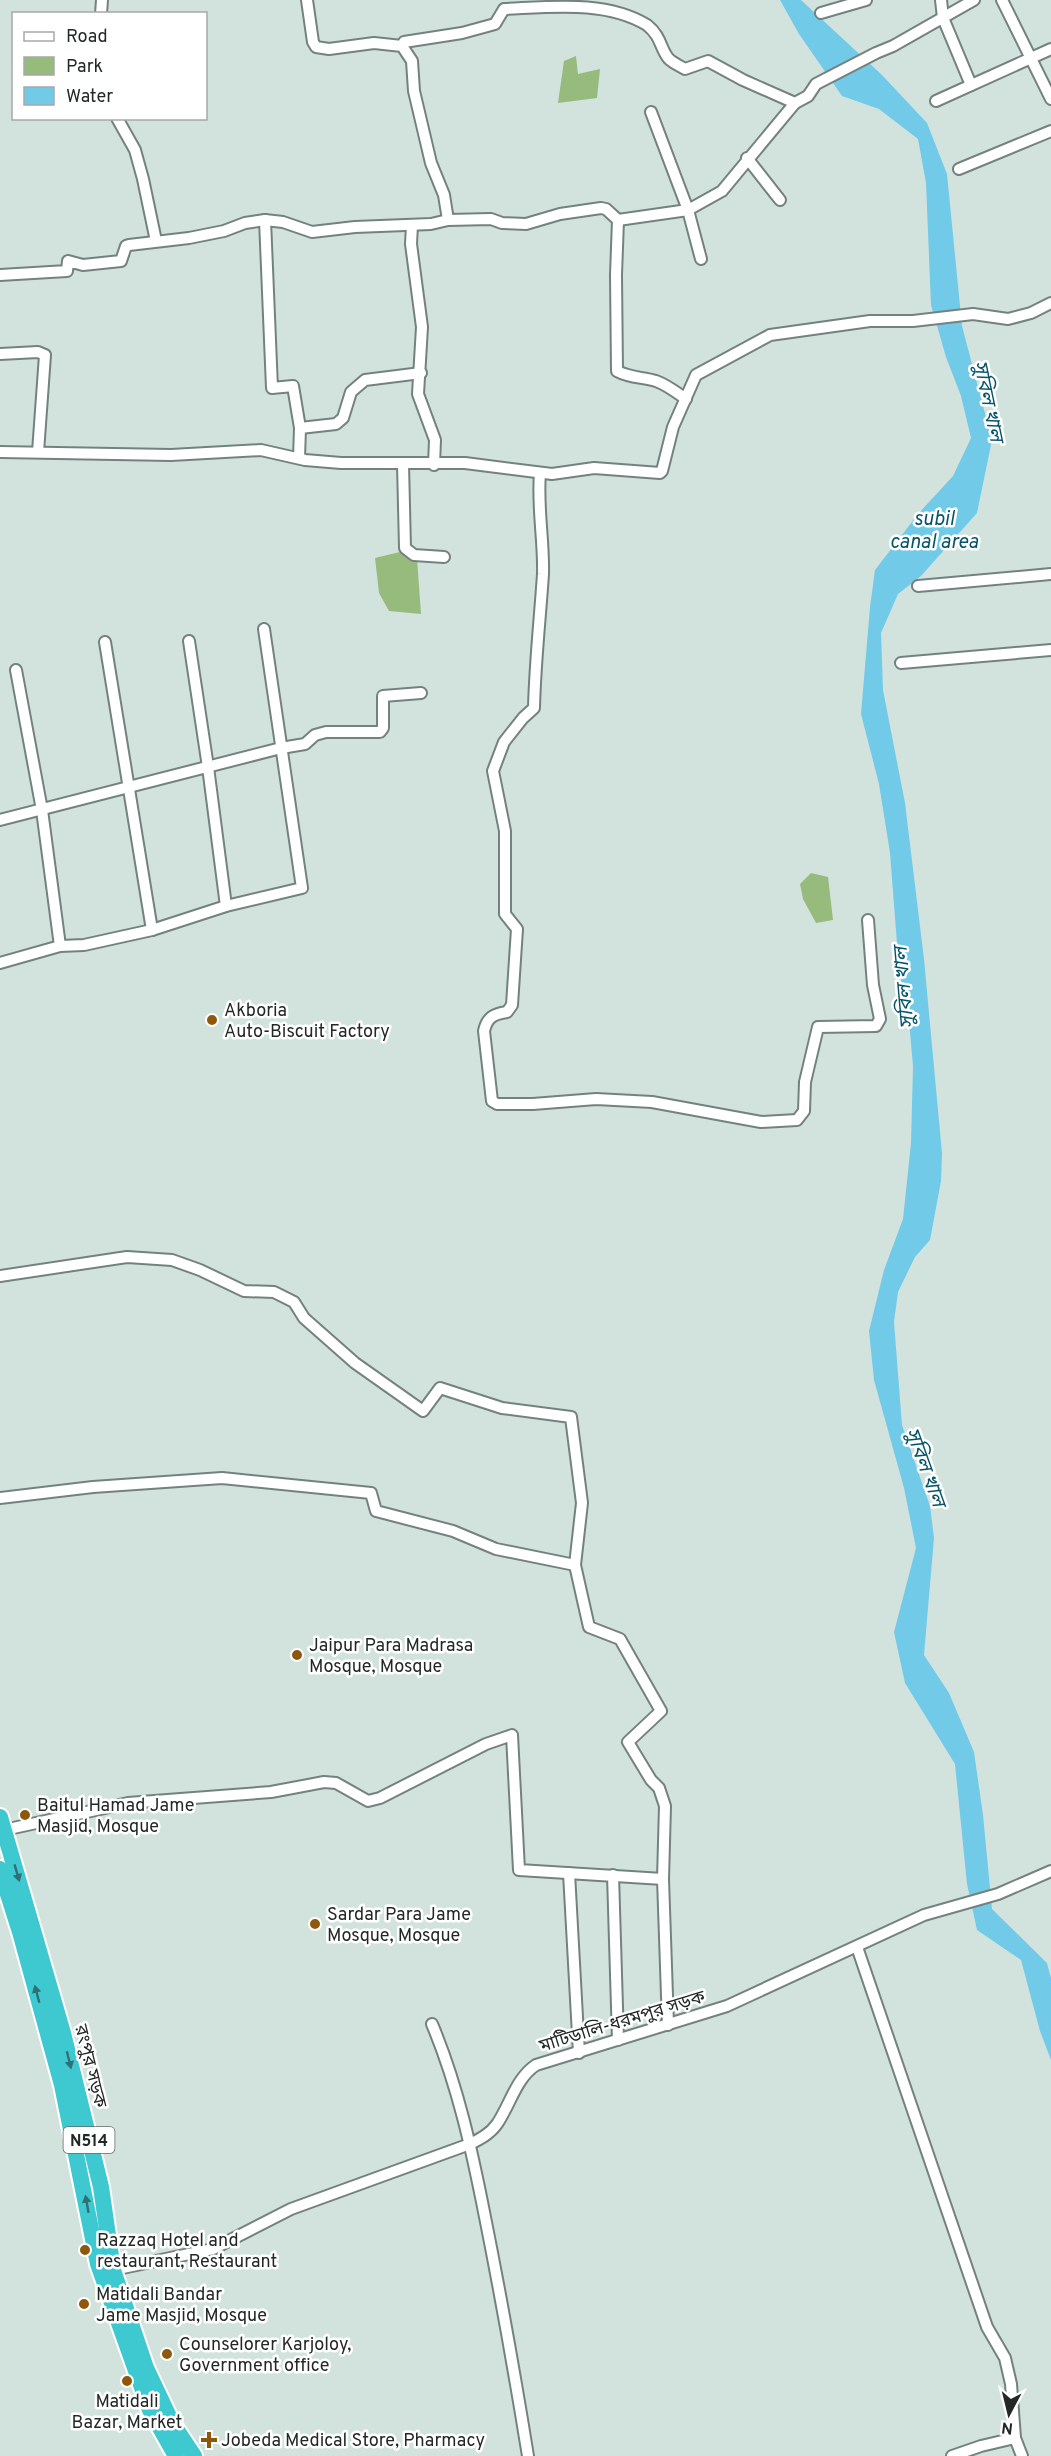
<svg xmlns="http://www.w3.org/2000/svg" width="1051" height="2456" font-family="Overpass,'Noto Sans Bengali',sans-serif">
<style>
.green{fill:#96bb7d}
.water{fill:#72cae9}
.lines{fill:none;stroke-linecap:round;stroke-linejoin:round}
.minor-casing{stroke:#74827f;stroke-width:14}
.highway-casing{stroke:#fff;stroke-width:20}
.minor{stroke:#fff;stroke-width:10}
.highway{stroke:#3ec9d1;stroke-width:16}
.oneway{fill:#2f7073}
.poi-dot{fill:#8e570c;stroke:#fff;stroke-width:2}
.labels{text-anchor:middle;stroke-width:5;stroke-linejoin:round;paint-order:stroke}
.shield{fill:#fff;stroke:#646867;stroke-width:1.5}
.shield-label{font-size:16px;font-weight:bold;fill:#222826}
.poi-label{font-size:18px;fill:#222826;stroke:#fff;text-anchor:start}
.street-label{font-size:18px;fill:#222826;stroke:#fff}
.water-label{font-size:20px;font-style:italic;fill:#065469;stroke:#fff}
</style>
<rect width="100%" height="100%" fill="#d2e3de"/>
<g class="green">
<path d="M576,56L578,74L600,69L597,98L558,103L564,61Z"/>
<path d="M404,551L408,558H417L421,614L389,611L379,593L375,558Z"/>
<path d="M811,873L828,877L833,920L816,923L803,899L800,884Z"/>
</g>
<path class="water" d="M780,0H801L882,75L927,123L947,174L962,326L992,440L977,513L921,576L898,594L881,633L883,690L905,803L924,959L942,1153L941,1181L930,1240L915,1257L898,1292L894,1322L902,1425L930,1506L934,1538L924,1655L949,1693L974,1752L983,1815L992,1909L1047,1963L1051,1978V2060L1040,2031L1021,1960L977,1930L967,1884L955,1764L905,1683L894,1632L916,1548L904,1488L874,1380L869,1331L884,1270L903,1219L911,1143L913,1066L909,1021L899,969L890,853L879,784L861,714L870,607L875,570L918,514L953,476L971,438L961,396L946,357L931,305L926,183L918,139L879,109L842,96L799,34Z"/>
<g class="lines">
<defs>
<g id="minor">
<path d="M307,0L313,42L316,47L329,49L374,43L402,46L412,61L414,91L431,163L444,195L448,220L491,219L502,223L526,224L560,214L601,208L606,209L618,220L616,275L617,371C630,378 642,377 656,381C667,385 676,392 686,399"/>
<path d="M941,0L943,18L971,85"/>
<path d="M1002,0L1051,99"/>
<path d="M821,13L866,0"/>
<path d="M101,14L102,0"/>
<path d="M402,46L404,42L462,33L495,24L504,9C551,7 606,0 647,25C662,37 660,49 669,59C673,63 680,66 685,69L708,61L743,80L795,103L808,96L816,84L876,53L893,46L974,0"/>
<path d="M936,101L1051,49"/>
<path d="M651,112L688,210L701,259"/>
<path d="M117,118L135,150L143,179L156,241"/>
<path d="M747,158L780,200"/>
<path d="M959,169L1051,131"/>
<path d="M265,220L272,388L293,386L300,428L299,458"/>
<path d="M618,220L688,210L722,191L795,103"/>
<path d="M412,225L411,244L422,327L418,394L435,440L434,465"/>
<path d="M0,275L67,271L68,261L83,265L121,261L126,246L129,245L189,238L224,231L245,223L265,220L283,222L312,232L355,227L431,224L448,220"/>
<path d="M0,354L38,352L45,355L38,452"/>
<path d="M300,428L336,424L343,418L351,392L365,380L421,373"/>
<path d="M0,452L171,455L261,450L305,460L341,463H465L552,474L594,468L660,473L662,471L673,427L696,375L770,335L870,321H913L973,314L1008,319L1031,313L1051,303"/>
<path d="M403,464L405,548L414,555L444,557"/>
<path d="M540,473C537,507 544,540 543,574C540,619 535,663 534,708L523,718L504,742L493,771L505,831V914L517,929L512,1005L507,1012C494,1014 487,1017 484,1031L492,1101L497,1104H533L596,1099L652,1102L761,1122L797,1120L804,1111L805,1082L818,1027L876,1026L880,1019L873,985L868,920"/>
<path d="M918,586L1051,574"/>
<path d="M189,641L208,767L226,906"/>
<path d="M105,642L152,930"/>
<path d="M901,663L1051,650"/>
<path d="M16,670L42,810L60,946"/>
<path d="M0,820L281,748L305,744L315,735L326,732H380L383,728V696L421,693"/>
<path d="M0,963L60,946L84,945L152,930L226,906L302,888L264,629"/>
<path d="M0,1276L127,1257L172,1260L200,1270L244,1291L274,1292L294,1302L304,1318L355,1363L423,1411L440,1388L502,1408L571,1417L582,1503L575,1565L589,1627L620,1639L661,1711L628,1742L651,1780L659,1788L665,1806L663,1879L668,2025"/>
<path d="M0,1498L93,1487L222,1478L371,1493L376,1511L453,1531L496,1549L575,1565"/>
<path d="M4,1830L128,1803L271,1792L324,1782L336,1783L368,1801L380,1798L486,1744L512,1735L519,1870L663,1879"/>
<path d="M569,1873L579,2053"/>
<path d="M613,1875L618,2040"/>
<path d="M857,1947L987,2327L1005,2358L1011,2384L1015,2438L1022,2456"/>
<path d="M432,2024C458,2086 472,2151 485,2217C501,2297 515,2376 528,2456"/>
<path d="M113,2270L213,2249L291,2209L470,2144C480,2139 490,2134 497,2124C510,2105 516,2078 536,2065L727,2006L924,1915L998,1894L1051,1871"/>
<path d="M952,2456L981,2446L1015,2438"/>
</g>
<g id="highway">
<path d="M0,1817L63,2033L101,2187L113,2270L146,2368L172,2423L194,2456"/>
<path d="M0,1869L20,1932L62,2085L98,2264L150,2410L176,2456"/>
</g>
</defs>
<use href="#minor" class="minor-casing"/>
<use href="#highway" class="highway-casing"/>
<use href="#minor" class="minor"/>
<use href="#highway" class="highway"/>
</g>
<defs><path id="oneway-solid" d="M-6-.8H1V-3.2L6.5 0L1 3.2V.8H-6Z" transform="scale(1.5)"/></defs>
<g class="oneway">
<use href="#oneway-solid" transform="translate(17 1873) rotate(74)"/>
<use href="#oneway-solid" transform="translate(37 1994) rotate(-105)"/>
<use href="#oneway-solid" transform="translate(69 2060) rotate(76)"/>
<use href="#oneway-solid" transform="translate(87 2204) rotate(-100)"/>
</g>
<g class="poi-dot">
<circle cx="212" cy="1020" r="6"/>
<circle cx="297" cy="1655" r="6"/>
<circle cx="25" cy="1815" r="6"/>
<circle cx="315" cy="1924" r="6"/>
<circle cx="85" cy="2250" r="6"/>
<circle cx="84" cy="2304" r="6"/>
<circle cx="167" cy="2354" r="6"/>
<circle cx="127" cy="2381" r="6"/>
<path d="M206 2431h6v6h6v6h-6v6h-6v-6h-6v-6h6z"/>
</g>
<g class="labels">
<rect class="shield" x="63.5" y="2127" width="51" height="26" rx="4.5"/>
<g class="shield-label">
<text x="89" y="2146">N514</text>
</g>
<g class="poi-label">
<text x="224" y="1016">Akboria<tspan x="224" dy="21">Auto-Biscuit Factory</tspan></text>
<text x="309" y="1651">Jaipur Para Madrasa<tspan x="309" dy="21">Mosque, Mosque</tspan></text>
<text x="37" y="1811">Baitul Hamad Jame<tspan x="37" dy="21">Masjid, Mosque</tspan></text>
<text x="327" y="1920">Sardar Para Jame<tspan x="327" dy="21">Mosque, Mosque</tspan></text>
<text x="97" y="2246">Razzaq Hotel and<tspan x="97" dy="21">restaurant, Restaurant</tspan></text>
<text x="96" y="2300">Matidali Bandar<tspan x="96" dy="21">Jame Masjid, Mosque</tspan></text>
<text x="179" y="2350">Counselorer Karjoloy,<tspan x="179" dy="21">Government office</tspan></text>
<text x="127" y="2407" text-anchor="middle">Matidali<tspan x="127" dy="21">Bazar, Market</tspan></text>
<text x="221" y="2446">Jobeda Medical Store, Pharmacy</text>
</g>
<g class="street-label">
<text transform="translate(622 2021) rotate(-17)" y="6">মাটিডালি-ধরমপুর সড়ক</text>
<text transform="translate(91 2066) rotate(76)" y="6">রংপুর সড়ক</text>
</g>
<g class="water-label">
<text transform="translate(989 401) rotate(78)" y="7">সুবিল খাল</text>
<text x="934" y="525">subil<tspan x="934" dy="23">canal area</tspan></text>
<text transform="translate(903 988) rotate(-95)" y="7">সুবিল খাল</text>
<text transform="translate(926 1467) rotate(70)" y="7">সুবিল খাল</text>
</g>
</g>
<rect x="12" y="12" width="195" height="108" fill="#ffffff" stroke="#a7a9a8" stroke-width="1.5"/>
<rect x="24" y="32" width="30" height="9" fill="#ffffff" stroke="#a7a9a8" stroke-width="1.5"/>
<text x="66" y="42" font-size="18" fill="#222826">Road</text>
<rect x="24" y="57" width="30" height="18" fill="#96bb7d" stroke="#a7a9a8" stroke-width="1.5"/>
<text x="66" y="72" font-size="18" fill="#222826">Park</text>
<rect x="24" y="87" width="30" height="18" fill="#72cae9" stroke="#a7a9a8" stroke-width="1.5"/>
<text x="66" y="102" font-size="18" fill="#222826">Water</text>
<g transform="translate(1009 2414) rotate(187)" stroke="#ffffff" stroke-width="4.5" paint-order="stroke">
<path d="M0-4.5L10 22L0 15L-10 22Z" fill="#222826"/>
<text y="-9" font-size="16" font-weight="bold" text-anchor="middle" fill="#222826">N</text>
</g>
</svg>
